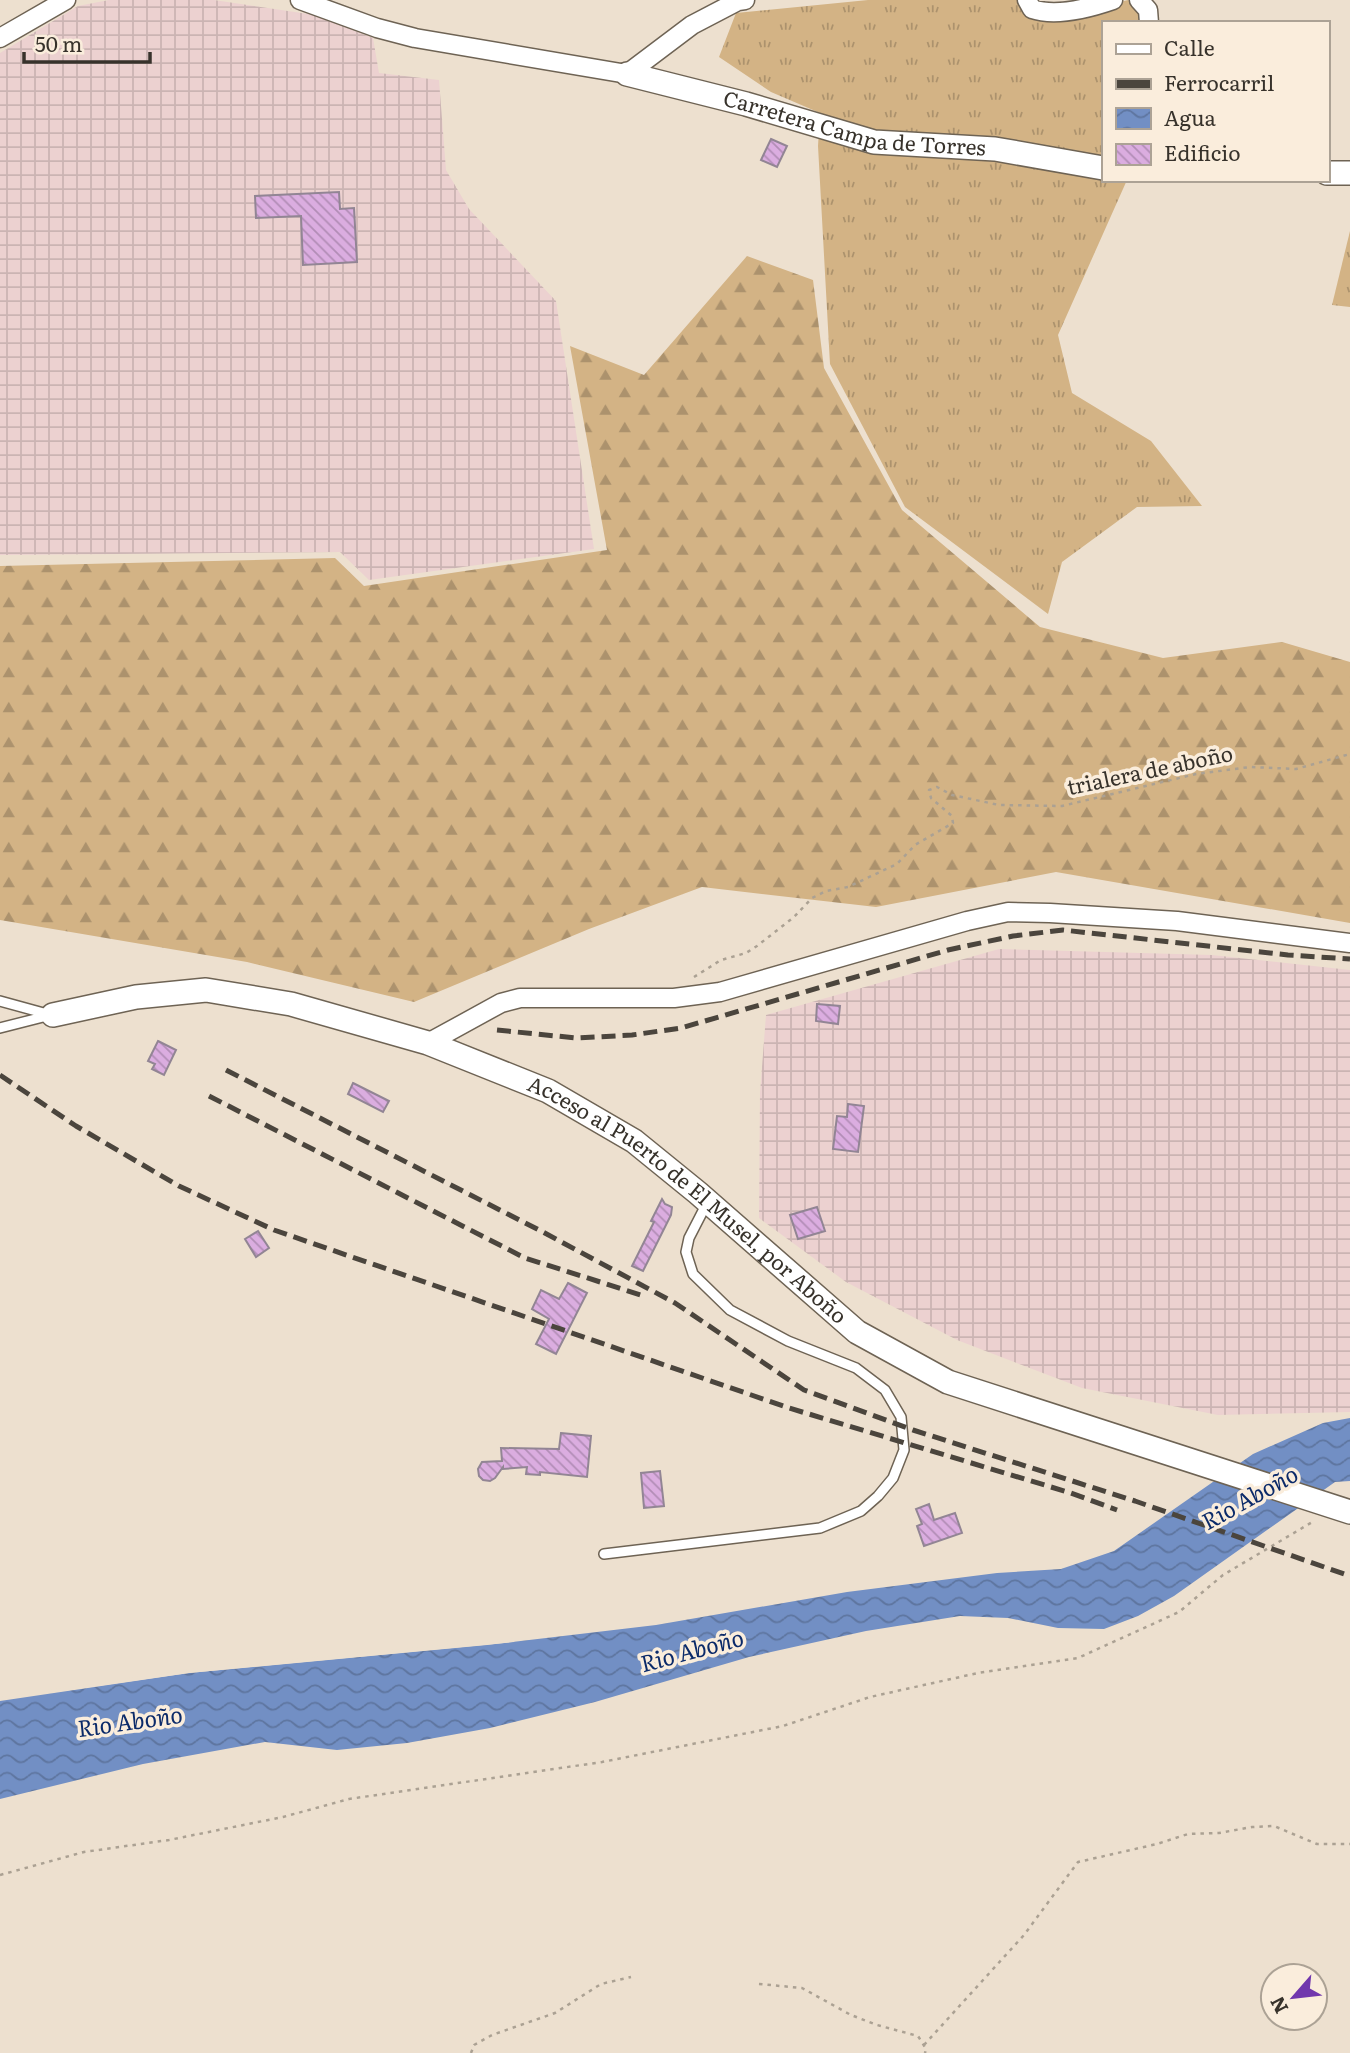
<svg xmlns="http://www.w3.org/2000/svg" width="1350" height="2053" font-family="Literata,serif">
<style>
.industrial{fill:url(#industrial-grid)}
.grass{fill:url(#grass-tufts)}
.forest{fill:url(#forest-firs)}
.water{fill:url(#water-waves)}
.pier{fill:#ede0cf}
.building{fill:url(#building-back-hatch);stroke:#928594;stroke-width:2}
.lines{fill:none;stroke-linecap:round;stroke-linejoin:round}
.service-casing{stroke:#6e6354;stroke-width:12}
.minor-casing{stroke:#6e6354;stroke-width:21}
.tertiary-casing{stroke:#6e6354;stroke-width:26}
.path{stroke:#aba193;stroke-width:2.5;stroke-dasharray:3.5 5;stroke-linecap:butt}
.service{stroke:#fff;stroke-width:9}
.minor{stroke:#fff;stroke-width:18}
.tertiary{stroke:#fff;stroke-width:23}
.rail{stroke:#4b453d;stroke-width:5;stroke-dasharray:14 7;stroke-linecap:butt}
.labels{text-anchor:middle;stroke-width:7;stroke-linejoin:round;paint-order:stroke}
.street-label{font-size:21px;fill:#37322b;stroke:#faeddc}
.water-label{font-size:23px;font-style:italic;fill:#0b2a69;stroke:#faeddc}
</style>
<defs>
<pattern id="industrial-grid" width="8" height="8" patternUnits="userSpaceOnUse" patternTransform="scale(1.75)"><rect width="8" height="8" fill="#ecd1d0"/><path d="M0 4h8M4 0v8" fill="none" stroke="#cbb4b3"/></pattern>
<pattern id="grass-tufts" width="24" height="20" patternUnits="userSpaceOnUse" patternTransform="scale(1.75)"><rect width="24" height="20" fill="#d3b385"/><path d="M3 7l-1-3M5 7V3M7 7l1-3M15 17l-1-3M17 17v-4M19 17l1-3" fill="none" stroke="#ac926d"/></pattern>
<pattern id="forest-firs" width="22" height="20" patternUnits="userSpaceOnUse" patternTransform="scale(1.75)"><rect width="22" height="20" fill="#d3b385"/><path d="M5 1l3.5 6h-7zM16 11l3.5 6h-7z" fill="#ac926d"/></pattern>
<pattern id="water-waves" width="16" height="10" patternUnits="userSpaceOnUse" patternTransform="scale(1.75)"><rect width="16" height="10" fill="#728fc4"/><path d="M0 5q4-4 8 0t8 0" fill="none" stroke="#5e759f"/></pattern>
<pattern id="building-back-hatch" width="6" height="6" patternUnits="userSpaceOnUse" patternTransform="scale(1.75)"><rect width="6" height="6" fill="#dbade0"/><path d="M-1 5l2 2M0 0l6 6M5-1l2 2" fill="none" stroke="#b28db6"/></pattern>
</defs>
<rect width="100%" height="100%" fill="#ede0cf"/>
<g class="industrial">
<path d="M109,0H214L315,15L373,38L379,73L439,80L446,170L469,209L556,301L594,549L369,580L340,552L0,555V53L78,6Z"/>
<path d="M999,949L1212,955L1350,970V1412L1218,1415L1082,1388L957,1340L846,1282L759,1218L760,1093L766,1015Z"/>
</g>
<g class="grass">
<path d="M868,0H1021L1026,11L1099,8L1128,0L1142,11V23H1103V180H1127L1058,335L1072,393L1151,441L1202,506L1137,507L1062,562L1048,614L905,507L830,364L818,146L820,113L771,92L719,57L736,13Z"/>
<path d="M1350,231V307L1332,305Z"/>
</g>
<path class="forest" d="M747,256L813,280L824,368L902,510L1040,627L1163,658L1282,642L1350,662V923L1056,872L876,907L702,887L589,929L414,1002L247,962L0,920V566L335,558L364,586L607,550L570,346L644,375Z"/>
<path class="water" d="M1350,1418V1481L1335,1482L1174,1596L1138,1616L1104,1629L1058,1628L1008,1618L960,1616L866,1631L749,1657L595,1702L490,1728L407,1743L337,1750L265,1742L143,1764L0,1799V1701L189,1673L487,1645L656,1625L847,1592L997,1573L1061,1569L1114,1551L1253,1454L1323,1423Z"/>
<path class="pier" d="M516,1638L514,1642L189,1673L0,1700V1697L189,1669Z"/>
<g class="building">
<path d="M771,139L787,146L777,167L761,160Z"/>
<path d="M339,192L340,209L354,208L357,262L303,265L301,216L256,218L255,196Z"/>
<path d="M817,1004L840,1006L838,1024L816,1021Z"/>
<path d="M158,1041L176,1050L164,1075L152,1069L155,1064L148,1061Z"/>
<path d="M353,1083L389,1101L383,1112L348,1094Z"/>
<path d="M848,1104L864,1106L858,1152L833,1149L837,1116L847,1117Z"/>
<path d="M662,1199L665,1204L672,1207L671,1215L643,1271L632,1266L654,1222L651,1221Z"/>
<path d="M817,1207L825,1231L798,1239L790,1215Z"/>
<path d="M258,1231L269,1248L256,1257L245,1239Z"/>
<path d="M568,1283L587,1293L556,1354L536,1344L549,1319L532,1309L541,1290L559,1299Z"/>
<path d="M561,1433L591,1436L587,1477L540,1472V1475L526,1474L527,1467L503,1469V1467L495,1478L490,1481L483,1480L479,1476L478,1469L482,1462L502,1461L501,1448L559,1449Z"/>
<path d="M660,1471L664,1506L644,1508L641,1473Z"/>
<path d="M929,1504L934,1520L955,1513L962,1533L924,1546L917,1526L922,1524L916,1509Z"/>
</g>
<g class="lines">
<defs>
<g id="service">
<path d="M0,1001L51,1015"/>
<path d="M0,1028L51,1015"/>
<path d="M604,1554L820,1528L861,1511L878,1496L893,1478L904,1450L901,1417L885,1390L856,1368L788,1341L730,1310L693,1274L686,1252L689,1238L707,1203"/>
</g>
<g id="minor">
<path d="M300,0L377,28L415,38L627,74L692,25L738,1L745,0"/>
<path d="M1027,0L1032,9C1056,17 1090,8 1113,0"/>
<path d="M1139,0L1148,10L1149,23"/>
<path d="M0,38L66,0"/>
<path d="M428,1043L501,1003L520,998H674L720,992L967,921L1008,912L1050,913L1177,921L1350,943"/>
</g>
<g id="tertiary">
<path id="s1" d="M627,74L746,104L874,142L995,149L1103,168"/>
<path d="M1327,173H1350"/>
<path id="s2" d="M53,1015L136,997L206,990L291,1004L428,1043L548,1091L634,1141L698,1193L857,1332L948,1382L1350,1512"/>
</g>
</defs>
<use href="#service" class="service-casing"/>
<use href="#minor" class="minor-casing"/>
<use href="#tertiary" class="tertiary-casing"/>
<g class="path">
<path d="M694,977L721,960L746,953L757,946L794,917L812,898L826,891L848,887L897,864L915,845L953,823L952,816L931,798L929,790L937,787L952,795L999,805L1062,806L1196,774L1250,767L1296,769L1350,754"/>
<path d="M0,1875L84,1852L169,1840L283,1817L349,1799L602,1762L783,1726L870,1697L978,1673L1078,1658L1179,1612L1223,1575L1314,1521"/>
<path d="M759,1984L802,1988L851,2015L877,2025L918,2036L926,2049L925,2053"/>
<path d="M924,2045L1024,1935L1078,1862L1157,1844L1188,1834L1219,1833L1252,1827L1274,1826L1317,1844H1350"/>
<path d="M471,2053L474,2045L492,2035L555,2013L601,1984L631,1977"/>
</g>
<use href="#service" class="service"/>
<use href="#minor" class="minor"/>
<use href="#tertiary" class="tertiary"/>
<g class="rail">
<path d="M497,1030L576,1038L632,1035L681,1028L948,950L1013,936L1063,930L1288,955L1350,959"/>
<path d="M226,1070L541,1231L675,1303L804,1390L913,1430L1135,1501L1350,1576"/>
<path d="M0,1075L76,1126L179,1186L274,1230L789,1408L1071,1493L1117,1510"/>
<path d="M209,1096L525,1258L644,1296"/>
</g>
</g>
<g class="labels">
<g class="street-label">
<text dy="7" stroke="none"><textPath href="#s1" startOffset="234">Carretera Campa de Torres</textPath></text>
<text transform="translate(1150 771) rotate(-12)" y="7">trialera de aboño</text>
<text dy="7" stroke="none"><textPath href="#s2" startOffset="690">Acceso al Puerto de El Musel, por Aboño</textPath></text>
</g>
<g class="water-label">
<text transform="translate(1250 1498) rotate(-29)" y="8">Rio Aboño</text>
<text transform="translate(692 1651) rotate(-15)" y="8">Rio Aboño</text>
<text transform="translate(130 1722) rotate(-8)" y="8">Rio Aboño</text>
</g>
</g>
<rect x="1102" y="21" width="228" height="161" fill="#faeddc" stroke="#aca295" stroke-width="2"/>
<rect x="1116" y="44" width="35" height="10" fill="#ffffff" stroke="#aca295" stroke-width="2"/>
<text x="1164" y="56" font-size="21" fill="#37322b">Calle</text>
<rect x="1116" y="79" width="35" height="10" fill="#4b453d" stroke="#aca295" stroke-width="2"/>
<text x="1164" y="91" font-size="21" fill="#37322b">Ferrocarril</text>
<rect x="1116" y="108" width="35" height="21" fill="url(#water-waves)" stroke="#aca295" stroke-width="2"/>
<text x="1164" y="126" font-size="21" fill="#37322b">Agua</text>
<rect x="1116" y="144" width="35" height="21" fill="url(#building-back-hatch)" stroke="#aca295" stroke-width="2"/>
<text x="1164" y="161" font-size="21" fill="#37322b">Edificio</text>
<g transform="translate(1294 1997) rotate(242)"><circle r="33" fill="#faeddc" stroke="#aca295" stroke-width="2"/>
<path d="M0-5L12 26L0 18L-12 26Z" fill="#7137ad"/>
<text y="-10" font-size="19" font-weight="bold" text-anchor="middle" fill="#37322b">N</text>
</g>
<path d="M24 52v10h126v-10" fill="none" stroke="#37322b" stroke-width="3.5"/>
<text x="35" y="52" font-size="21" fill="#37322b" stroke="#faeddc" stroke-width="5" paint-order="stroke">50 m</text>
</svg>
